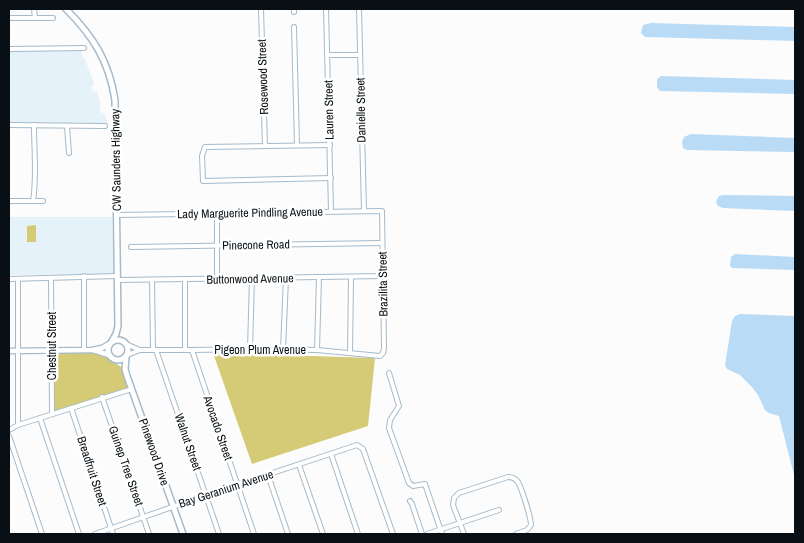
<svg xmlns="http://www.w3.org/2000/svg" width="804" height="543" font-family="'Archivo Narrow',sans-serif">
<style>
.built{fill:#e6f2fa}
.green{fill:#d5ca76}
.water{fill:#b9dbf5}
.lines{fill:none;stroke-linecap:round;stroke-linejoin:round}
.minor-casing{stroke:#a5baca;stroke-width:6}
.tertiary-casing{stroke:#a5baca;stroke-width:7}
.secondary-casing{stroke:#a5baca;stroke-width:8}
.minor{stroke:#fff;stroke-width:4}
.tertiary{stroke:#fff;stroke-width:4.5}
.secondary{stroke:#fff;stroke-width:5}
.labels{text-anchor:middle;stroke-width:5;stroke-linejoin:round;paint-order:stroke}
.street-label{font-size:12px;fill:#081015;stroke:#fff}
</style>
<rect width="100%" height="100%" fill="#fcfcfc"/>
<g class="built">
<path d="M82,50V57L85,59L94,84L92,86V91L97,92L101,105L100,106V111L102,113H104L108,123H9V51Z"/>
<path d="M9,217H112L114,274L9,275Z"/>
</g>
<g class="green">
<path d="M36,225V242H27V226Z"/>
<path d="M54,352H93L106,357L110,360L123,368L128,388L54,411Z"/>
<path d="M213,353L375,358L368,426L252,464Z"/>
</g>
<g class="water">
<path d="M651,23L795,27V41L645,37L641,33L643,25Z"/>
<path d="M661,76L795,80V94L660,91L657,87V79Z"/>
<path d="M691,134L795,138V152L687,150L683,148L682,142L684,137Z"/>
<path d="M724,195L795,196V211L723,208L718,206L716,202L719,196Z"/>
<path d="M735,254L795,257V270L732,268L730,266L731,257Z"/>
<path d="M740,314L795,316V479L779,416L769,413L765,410L758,395L751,386L740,375L727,369L725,365L732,321L735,316Z"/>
</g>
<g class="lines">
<defs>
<g id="minor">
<path d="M34,9L35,18"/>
<path d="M261,9L265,146"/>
<path d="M294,9V12"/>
<path d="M326,9L331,211"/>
<path d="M359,9L364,211"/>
<path d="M9,18H53"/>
<path d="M294,27L297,145"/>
<path d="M9,49L84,48"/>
<path d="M328,55H360"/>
<path d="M9,125L105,126"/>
<path d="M67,126L69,153"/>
<path d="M330,145L205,147L202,156L203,181L331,178"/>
<path d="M9,201H43"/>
<path d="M33,201C37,176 34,150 34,125"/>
<path d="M217,214V279"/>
<path d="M117,215L382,211L384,348L383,353L380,356L317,350L250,349L192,350H140L127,355"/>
<path d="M131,247L382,243"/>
<path d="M51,278L52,414"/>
<path d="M9,279L117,276"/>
<path d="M18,279V425"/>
<path d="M117,280L383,276"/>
<path d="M152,280L153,350"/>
<path d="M126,344L140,350"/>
<path d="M250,349L252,278"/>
<path d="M84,350V276"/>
<path d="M156,350L219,534"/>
<path d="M185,350V280"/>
<path d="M192,350L254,534"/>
<path d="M283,350L286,278"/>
<path d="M317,350L319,277"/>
<path d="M350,353L351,277"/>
<path d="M389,373L399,406L390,420L389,428L409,483L413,486L425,484L442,534"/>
<path d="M102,397L149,534"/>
<path d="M71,408L113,534"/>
<path d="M40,418L79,534"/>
<path d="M9,430L18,425L132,389"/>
<path d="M9,436L42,534"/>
<path d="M331,454L358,534"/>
<path d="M299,465L323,534"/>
<path d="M268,475L288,534"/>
<path d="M410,501L412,504L422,534"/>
<path d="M95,534L215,492L357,445L363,449L393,534"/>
<path d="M427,534L499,510"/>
<path d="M464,534L453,505L454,498L459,493L508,477C512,477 515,478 518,482C522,489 531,518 531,525L527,530L516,534"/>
</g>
<g id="tertiary">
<path d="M93,350L109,355"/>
<path d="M9,351L92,350L102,348L109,344"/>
</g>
<g id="secondary">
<path d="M66,9C93,36 109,61 115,100L118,326L116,334L112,341"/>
<circle cx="118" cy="350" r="10"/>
<path d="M126,357L125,369L127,376L183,534"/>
</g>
</defs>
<use href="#minor" class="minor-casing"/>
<use href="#tertiary" class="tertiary-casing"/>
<use href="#secondary" class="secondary-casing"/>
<use href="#minor" class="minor"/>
<use href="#tertiary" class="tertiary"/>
<use href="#secondary" class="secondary"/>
</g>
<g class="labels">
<g class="street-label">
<text transform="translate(263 77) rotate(-92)" y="4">Rosewood Street</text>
<text transform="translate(329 110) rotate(-91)" y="4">Lauren Street</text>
<text transform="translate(361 110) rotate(-91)" y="4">Danielle Street</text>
<text transform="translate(116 160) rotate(-91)" y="4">CW Saunders Highway</text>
<text transform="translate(250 213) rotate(-1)" y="4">Lady Marguerite Pindling Avenue</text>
<text transform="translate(256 245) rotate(-1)" y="4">Pinecone Road</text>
<text transform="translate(250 279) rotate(-1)" y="4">Buttonwood Avenue</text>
<text transform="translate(383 284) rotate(-91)" y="4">Brazilita Street</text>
<text transform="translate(52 346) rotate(-90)" y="4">Chestnut Street</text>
<text x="260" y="354">Pigeon Plum Avenue</text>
<text transform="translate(218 428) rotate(71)" y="4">Avocado Street</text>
<text transform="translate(188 442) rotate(71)" y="4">Walnut Street</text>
<text transform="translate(154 452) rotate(71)" y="4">Pinewood Drive</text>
<text transform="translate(126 466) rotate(71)" y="4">Guinep Tree Street</text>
<text transform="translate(92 471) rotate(72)" y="4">Breadfruit Street</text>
<text transform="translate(226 489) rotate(-18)" y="4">Bay Geranium Avenue</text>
</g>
</g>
<rect width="804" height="543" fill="none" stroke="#081015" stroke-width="20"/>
</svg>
